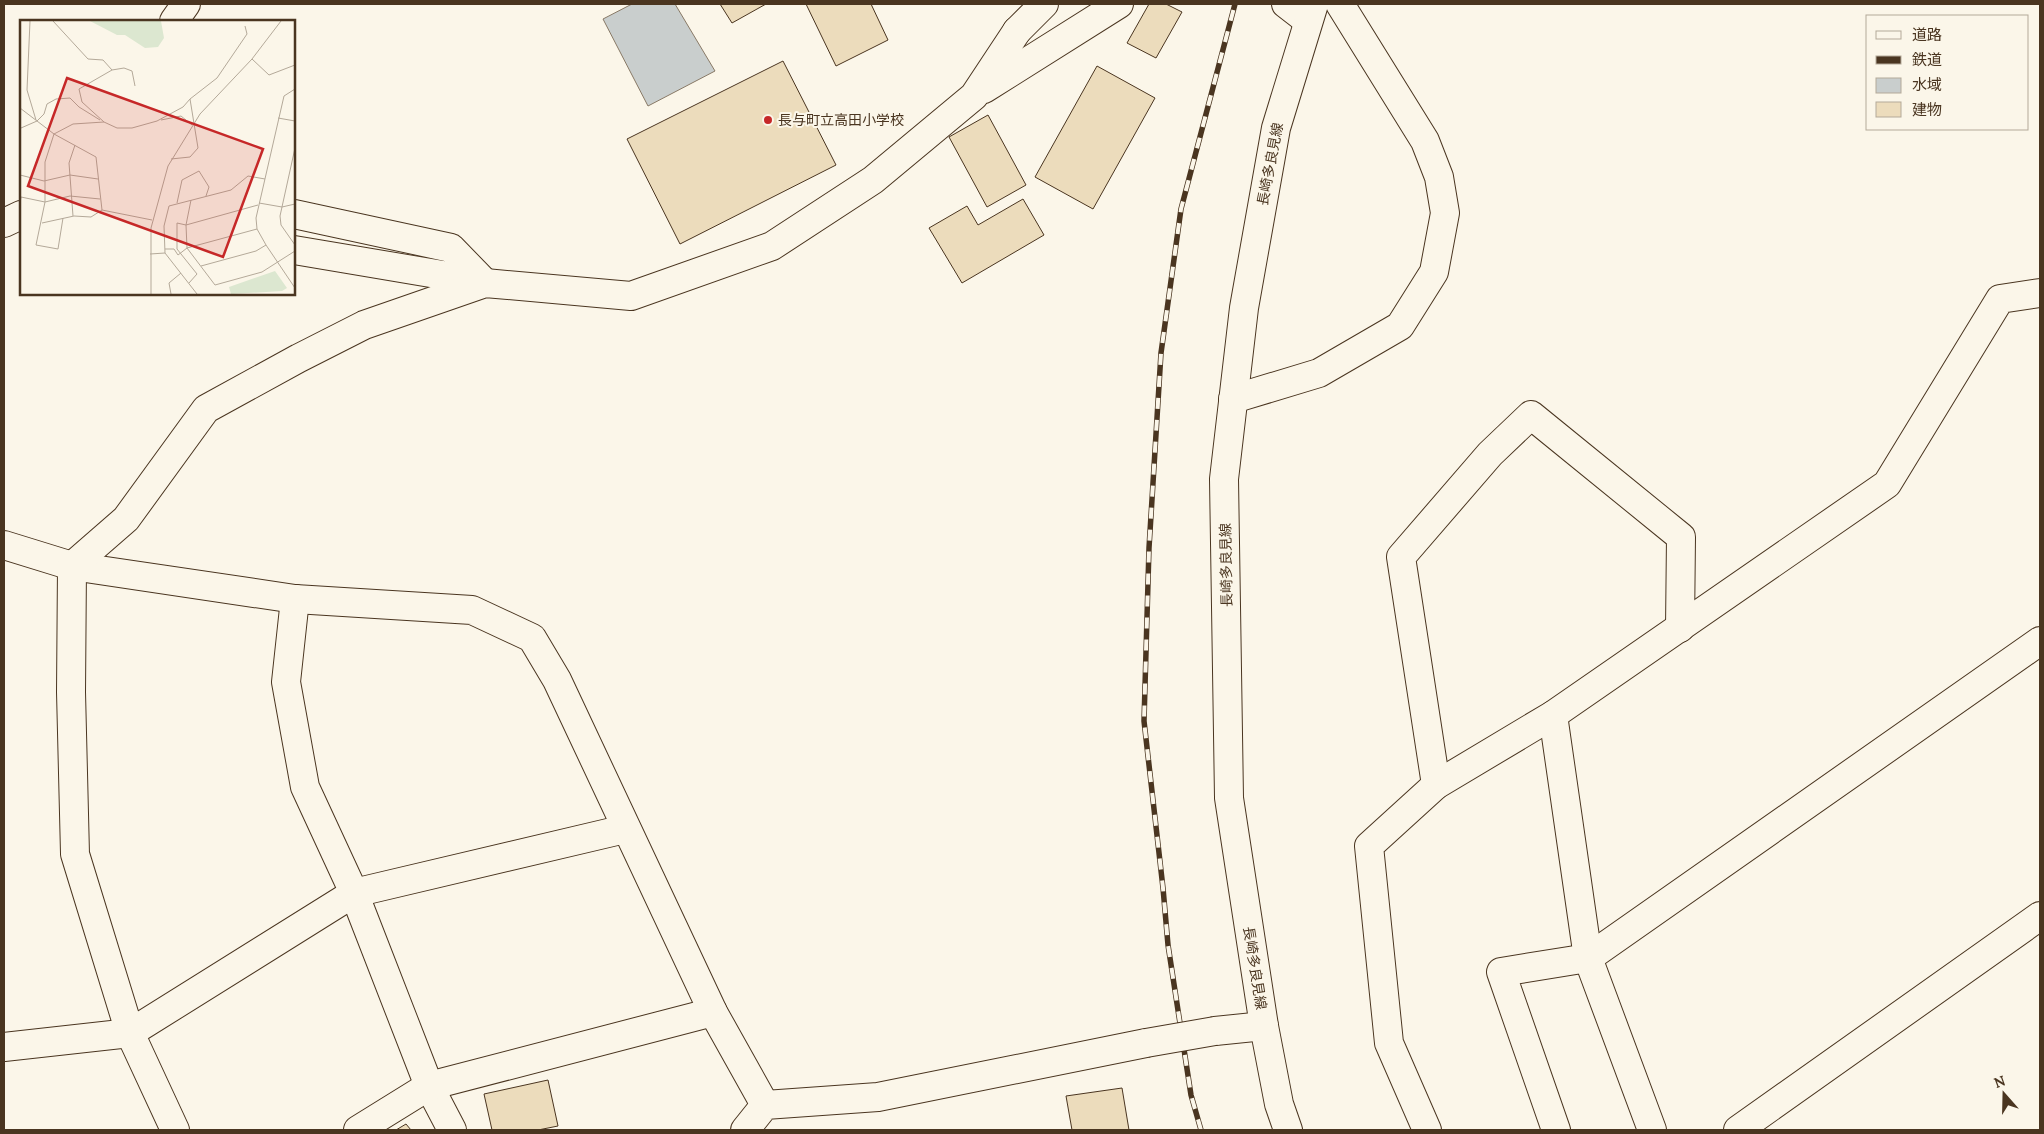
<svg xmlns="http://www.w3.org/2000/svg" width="2044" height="1134" font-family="Lora,'Noto Sans JP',serif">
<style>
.water{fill:#c9cecd;stroke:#887966}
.building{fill:#ecdcbc;stroke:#4a3520}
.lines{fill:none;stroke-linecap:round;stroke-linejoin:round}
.street-casing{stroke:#4a3520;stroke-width:30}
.secondary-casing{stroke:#4a3520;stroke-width:30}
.primary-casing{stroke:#4a3520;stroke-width:30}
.street{stroke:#fbf6e9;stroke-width:28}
.secondary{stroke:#fbf6e9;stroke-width:28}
.primary{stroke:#fbf6e9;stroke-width:28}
.rail-casing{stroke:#4a3520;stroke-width:5.5}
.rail{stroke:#fbf6e9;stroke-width:4;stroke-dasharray:11;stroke-linecap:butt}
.street-bridge-casing{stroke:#4a3520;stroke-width:30;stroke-linecap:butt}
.street-bridge{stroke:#fbf6e9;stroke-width:28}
.poi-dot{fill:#c62828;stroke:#fbf6e9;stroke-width:2}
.labels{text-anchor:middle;stroke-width:4;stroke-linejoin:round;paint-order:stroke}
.poi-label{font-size:14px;fill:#4a3520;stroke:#fbf6e9;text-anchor:start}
.street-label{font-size:14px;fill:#4a3520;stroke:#fbf6e9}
.inset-road{fill:none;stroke:#b4a999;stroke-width:1}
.view{fill:#c62828;fill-opacity:0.15;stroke:#c62828;stroke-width:2.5}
.inset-edge{fill:none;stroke:#4a3520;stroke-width:2.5}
</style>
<rect width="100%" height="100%" fill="#fbf6e9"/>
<path class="water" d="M632,4H675L715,71L648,106L603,19Z"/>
<g class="building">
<path d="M720,4H766L732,23Z"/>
<path d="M806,4H871L888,40L836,66Z"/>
<path d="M1149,4H1166L1182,12L1156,58L1127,43Z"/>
<path d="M783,61L836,165L680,244L627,139Z"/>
<path d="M1097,66L1155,98L1093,209L1035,177Z"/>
<path d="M988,115L1026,185L987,207L949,137Z"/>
<path d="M1023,199L1044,235L962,283L929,228L967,206L978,225Z"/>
<path d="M548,1080L558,1126L538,1130H492L484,1094Z"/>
<path d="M1122,1088L1129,1130H1072L1066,1096Z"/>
<path d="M406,1124L411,1130H396Z"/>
</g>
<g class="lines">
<defs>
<g id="street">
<path d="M1286,4L1308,21"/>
<path d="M174,21L186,4"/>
<path d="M984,89L1119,4"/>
<path d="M294,214L451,248L485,283"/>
<path d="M4,223L21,215"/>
<path d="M294,250L484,282"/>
<path d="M4,545L72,566L295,599L472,610L532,638L557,680L713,1012L765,1105"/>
<path d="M295,599L286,682L305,787L354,893L429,1086L452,1130"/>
<path d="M1553,715L1588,958L1652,1130"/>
<path d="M1436,785L1401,557L1490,454L1531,415L1681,537L1680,628"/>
<path d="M1215,1031L1264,1026"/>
<path d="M4,1047L130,1033L354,893L625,829"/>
<path d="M175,1130L130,1033L75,854L71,692L72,566L126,519L206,409L299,358L364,325L485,283L631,296L772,246L873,180L974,96L1017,31"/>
<path d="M358,1130L429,1086L713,1012"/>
<path d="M745,1130L765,1105L878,1097L1146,1043"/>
<path d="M1427,1130L1389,1043L1369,846L1436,785L1553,715L1887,484L2000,299L2040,293"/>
<path d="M1556,1130L1501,972L1588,958L2040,641"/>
<path d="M1738,1130L2040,916"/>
</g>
<g id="secondary">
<path d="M1017,31L1044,4"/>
<path d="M1233,399L1319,373L1400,326L1434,272L1445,213L1439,177L1425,141L1340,4"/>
</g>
<path id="primary" d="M1288,1130L1279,1104L1264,1026L1229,798L1224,479L1244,308L1276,128L1314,4"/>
</defs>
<use href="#street" class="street-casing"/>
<use href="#secondary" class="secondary-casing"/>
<use href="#primary" class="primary-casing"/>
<use href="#street" class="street"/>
<use href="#secondary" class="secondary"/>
<use href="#primary" class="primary"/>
<defs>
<path id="rail" d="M1201,1130L1191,1095L1168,945L1163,888L1144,721L1149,548L1161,353L1181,209L1235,4"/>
</defs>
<use href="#rail" class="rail-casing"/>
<use href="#rail" class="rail"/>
<defs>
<path id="street-bridge" d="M1146,1043L1215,1031"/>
</defs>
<use href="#street-bridge" class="street-bridge-casing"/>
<use href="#street-bridge" class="street-bridge"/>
</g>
<circle class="poi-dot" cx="768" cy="120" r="5"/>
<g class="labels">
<g class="poi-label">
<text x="778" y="125">長与町立高田小学校</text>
</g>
<g class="street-label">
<text transform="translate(1270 164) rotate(-79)" y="5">長崎多良見線</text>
<text transform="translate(1226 565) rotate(-91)" y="5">長崎多良見線</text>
<text transform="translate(1255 968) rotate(81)" y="5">長崎多良見線</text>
</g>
</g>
<g transform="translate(20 20)">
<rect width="275" height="275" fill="#fbf6e9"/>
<path d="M70,1H141L144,18L138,27L125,28L105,15H97ZM255,251L267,268L262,271L211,274L209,267Z" fill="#dce7d0"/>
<path class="inset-road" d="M10,1L7,70L16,100M33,1L68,39L83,40L92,50M232,39L249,55L275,45M275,69L264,76L236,198L237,209L246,225L275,268M170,79L197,58L227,14L225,6M0,88L34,114L76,137L82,190M258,98L275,101M141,100L161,96L172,105M84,102L62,82L59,69L92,50L104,48L112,51L115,66M1,108L17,101L24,94L27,84L36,79L50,78L59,87L80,100M275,128L260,196L261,205L275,225M0,155L24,161L50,155L78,159M171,180L166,205L167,228L237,209M0,183L1,177L25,182L50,176L80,179M157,183L162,160L179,151L189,167L186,176M239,183L262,187L275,184M53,196L49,143L55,125M43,198L38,229L16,225L25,182V142L34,114L53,104L84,102L97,108H112L137,101L163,87L170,79L178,128L170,137L151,139M22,203L54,196L71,197L82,190L132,200M145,229H154L158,235L167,228L195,265L242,252L275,231M130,234L145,233M181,246L236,231L246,225M169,263L177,254L157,229V203L166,205L238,185M131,274V208L148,146L180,94L232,39L261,1M151,274L149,263L161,253M177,274L145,233L144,206L149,186L211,170L228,156L245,159"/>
<path class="view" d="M47,58L243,129L203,237L8,166Z"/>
<rect width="275" height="275" class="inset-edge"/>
</g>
<rect width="2044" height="1134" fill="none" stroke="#4a3520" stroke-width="10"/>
<rect x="1866" y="15" width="162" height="115" fill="#fbf6e9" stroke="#b4a999"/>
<rect x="1876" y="31" width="25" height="8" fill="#fbf6e9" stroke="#b4a999"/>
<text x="1912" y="40" font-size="15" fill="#4a3520">道路</text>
<rect x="1876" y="56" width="25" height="8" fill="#4a3520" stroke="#b4a999"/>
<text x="1912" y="65" font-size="15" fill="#4a3520">鉄道</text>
<rect x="1876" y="78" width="25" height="15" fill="#c9cecd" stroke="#b4a999"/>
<text x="1912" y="90" font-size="15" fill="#4a3520">水域</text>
<rect x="1876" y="102" width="25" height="15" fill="#ecdcbc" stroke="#b4a999"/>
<text x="1912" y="115" font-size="15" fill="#4a3520">建物</text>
<g transform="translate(2004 1094) rotate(340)" stroke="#fbf6e9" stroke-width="4" paint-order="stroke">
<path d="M0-4L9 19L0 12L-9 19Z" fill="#4a3520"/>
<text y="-8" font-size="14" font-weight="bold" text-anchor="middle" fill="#4a3520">N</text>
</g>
</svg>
